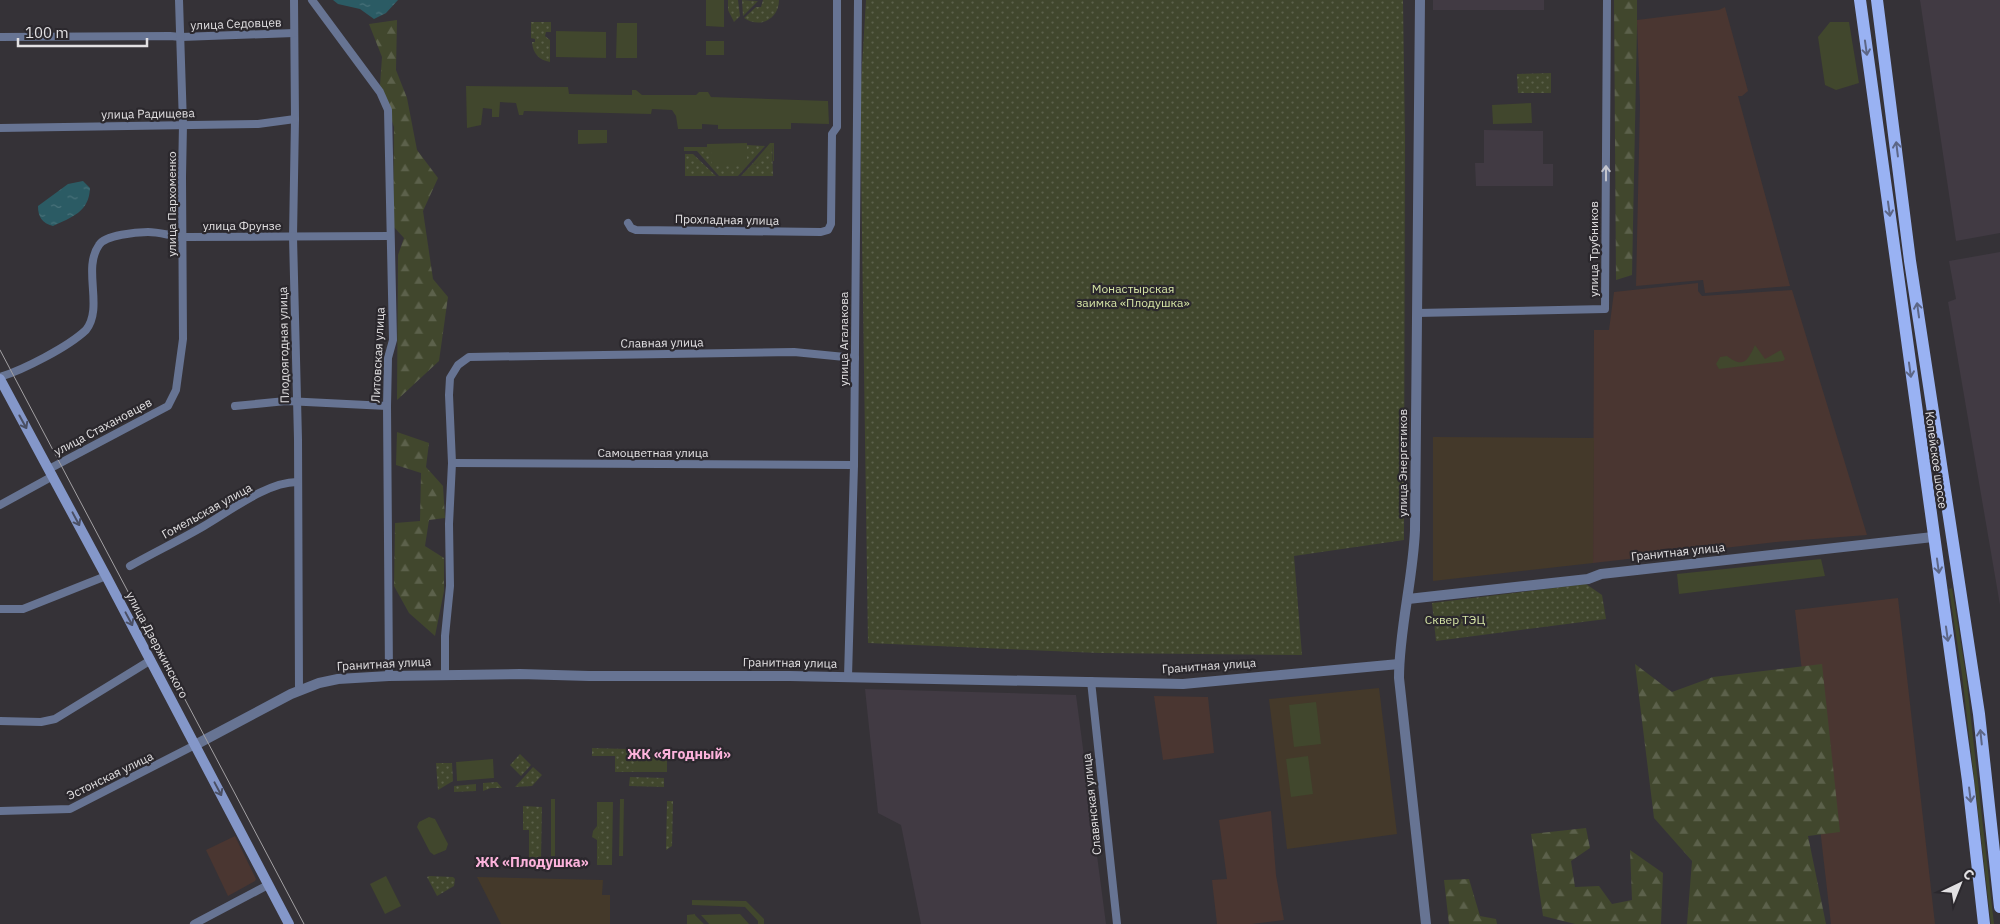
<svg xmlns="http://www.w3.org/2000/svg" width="2000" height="924" font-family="'IBM Plex Sans',sans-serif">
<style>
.commercial{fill:#4a3631}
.built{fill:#413a43}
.education{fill:#44392a}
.grass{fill:#41472d}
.forest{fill:url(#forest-firs)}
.park{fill:url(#park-dots)}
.water{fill:url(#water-ripples)}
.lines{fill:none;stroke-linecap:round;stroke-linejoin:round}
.minor{stroke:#677493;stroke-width:8}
.tertiary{stroke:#677493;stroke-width:10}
.secondary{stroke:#8497c9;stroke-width:10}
.primary{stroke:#99b2f3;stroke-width:12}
.tram{stroke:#a3a1a4;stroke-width:1}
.oneway{stroke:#5c6686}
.oneway2{stroke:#c3c5ce}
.oneway3{stroke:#4a4f64}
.labels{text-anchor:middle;stroke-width:4.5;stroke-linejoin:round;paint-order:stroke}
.street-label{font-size:12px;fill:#e2e0e2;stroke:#2b282d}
.park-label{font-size:12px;fill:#d6e5a6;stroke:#2b282d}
.neighbourhood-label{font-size:14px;font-weight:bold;fill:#fcb2db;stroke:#2b282d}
</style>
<defs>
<pattern id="forest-firs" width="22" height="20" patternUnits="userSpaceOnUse" patternTransform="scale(1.25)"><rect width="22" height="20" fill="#41472d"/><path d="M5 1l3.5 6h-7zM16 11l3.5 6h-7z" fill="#5c614b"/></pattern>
<pattern id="park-dots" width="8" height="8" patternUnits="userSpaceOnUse" patternTransform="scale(1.25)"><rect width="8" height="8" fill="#41472d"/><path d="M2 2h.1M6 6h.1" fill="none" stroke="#5c614b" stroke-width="1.8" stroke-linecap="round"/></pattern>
<pattern id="water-ripples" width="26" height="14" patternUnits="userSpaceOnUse" patternTransform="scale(1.25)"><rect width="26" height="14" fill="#2b5b64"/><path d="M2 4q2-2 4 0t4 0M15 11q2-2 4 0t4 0" fill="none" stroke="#49727a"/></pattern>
</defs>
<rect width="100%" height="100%" fill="#353237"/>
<g class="commercial">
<path d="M1725,7L1748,91L1742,96H1738L1790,286L1705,293L1703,280L1636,286L1640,104L1637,20L1719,10Z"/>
<path d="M1698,283V291L1702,296L1792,290L1867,535L1776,542L1593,563L1594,330H1609L1614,292Z"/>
<path d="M1898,598L1935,924H1831L1795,610Z"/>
<path d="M1154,696L1208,697L1214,753L1163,760Z"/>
<path d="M1271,811L1276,875L1284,920L1252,924H1217L1212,880L1227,879L1219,820Z"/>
<path d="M235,836L256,879L255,881L228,896L206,850Z"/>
</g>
<g class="built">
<rect x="1433" y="0" width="111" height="10"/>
<path d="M1920,0H2000V233L1956,241Z"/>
<path d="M1484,130L1543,131V164H1553V186H1476L1475,163H1484Z"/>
<path d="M2000,252V605L1948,302L1956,299L1949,261Z"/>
<path d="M865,689L1076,695L1106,924H921L901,825L878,813Z"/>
</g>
<g class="education">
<path d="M1433,437L1594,438L1593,563L1433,581Z"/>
<path d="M1379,688L1397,834L1287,849L1269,699Z"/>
<path d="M477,877L603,880L602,895H610V924H501Z"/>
</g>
<g class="grass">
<path d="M706,0H724V27L706,26Z"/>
<path d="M1830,22H1849L1859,83L1836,90L1825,85L1818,37Z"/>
<path d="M617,23H637V58H616Z"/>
<path d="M556,31L606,32V58L556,57Z"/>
<rect x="706" y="41" width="18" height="14"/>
<path d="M466,86L568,87L569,94L632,95V90H636L642,95H696L699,92H708L711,97L828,101L829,124L791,123V129H718V125L702,124V129H678L676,116L672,110L652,109L651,114L524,111L523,115H519L516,103L500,102L499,117H492V109L483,108L481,125L467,128Z"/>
<path d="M1531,103L1532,123L1493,124L1492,105Z"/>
<path d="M578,130H607V143L578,144Z"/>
<path d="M747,143V164H711V151H684V147H707V144Z"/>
<path d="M770,143H774V161H773L772,146L755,165L753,163Z"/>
<path d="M1755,345L1765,359L1781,350L1785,359L1783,361L1719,369L1716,364L1720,357L1727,356C1744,369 1748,360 1755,345Z"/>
<path d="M1821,559L1825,576L1679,594L1677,574Z"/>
<path d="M1952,588L1966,675L1994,924H1991L1962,675L1949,589Z"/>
<path d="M1316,702L1321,744L1294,747L1289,705Z"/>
<rect x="635" y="755" width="32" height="17"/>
<path d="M1308,756L1313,794L1291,797L1286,759Z"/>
<path d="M493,759L494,778L457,781L456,762Z"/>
<rect x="551" y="799" width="4" height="57"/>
<path d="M620,799H624L623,856H619Z"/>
<path d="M597,802H613L612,865H597V840L592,837L593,831L597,826Z"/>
<path d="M429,817L435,819L448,844L446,850L434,855L430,852L417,827L419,822Z"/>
<path d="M386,876L401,906L385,914L370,884Z"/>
<path d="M692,900L746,901L764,919V924H758V921L745,907L692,905Z"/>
<path d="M695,914V915L704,924H687V915Z"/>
<path d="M740,914L749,924H709L701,915Z"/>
</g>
<g class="forest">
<path d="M1614,0H1637V26L1632,275L1616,280Z"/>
<path d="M397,20L396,70L407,98L417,150L438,178L423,211L433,279L448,297L439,361L397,400L398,255L404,238L393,226L394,127L380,85L382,57L369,24Z"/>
<path d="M397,432L429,443L426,467L443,486L445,518L429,520L425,546L444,558V591L435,636L409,613L394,586L395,523L420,521L421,473L396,465Z"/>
<path d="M1635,664L1672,692L1713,677L1822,664L1840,832L1808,836L1826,924H1687L1692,861L1654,818Z"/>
<path d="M1586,828L1590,848L1571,861L1575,887L1599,886L1612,904L1632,900L1630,850L1663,873L1661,924H1575L1543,916L1531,834Z"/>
<path d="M1469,879L1480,916L1496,919L1497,924H1449L1444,880Z"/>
</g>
<g class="park">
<path d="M728,0H738L740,16L734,22L728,10Z"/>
<path d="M742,0L758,1L743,16Z"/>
<path d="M763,0H779C779,19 760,29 744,18L756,7H761Z"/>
<path d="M866,0H1403L1405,138L1404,540L1294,556L1302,655L1099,653L868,643L860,99Z"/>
<path d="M531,22H551V32H546L545,36L550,40V62C539,60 533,54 532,42H535V39L531,38Z"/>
<path d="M1551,73V93H1518L1517,74Z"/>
<path d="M747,145L765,146L738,176H719L697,151H711L712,164H747Z"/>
<path d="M771,146H772L773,176H741L753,163L755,165Z"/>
<path d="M685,154H693L716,176H685Z"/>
<path d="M1586,584L1602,595L1606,619L1436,641L1432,603Z"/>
<path d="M592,748L627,749V754H635V772H615V756H592Z"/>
<path d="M520,754L531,765L521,776L510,765Z"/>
<path d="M436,763H452L453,781L438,790Z"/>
<path d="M533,767L542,775L532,786L515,787Z"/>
<path d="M630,777L664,778V787L629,786Z"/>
<path d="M497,782L502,788H491L483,791V783Z"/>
<path d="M476,784V791L454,792V786Z"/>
<path d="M667,801H673L672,846L666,850Z"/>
<path d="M523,806L542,807L541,860H529V830H523Z"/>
<path d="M599,812H610V861H598Z"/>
<path d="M429,876L453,877L455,879L454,886L437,896L427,877Z"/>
</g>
<g class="water">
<path d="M333,0H398L386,13L374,19L360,9L338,4Z"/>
<path d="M83,181L90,188C89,212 72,217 53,226C42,223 38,217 38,206L68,184Z"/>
</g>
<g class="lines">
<g class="minor">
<path d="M294,0L295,119L293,237L298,439L299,691"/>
<path d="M312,0L380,92L388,110L393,340L388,358L387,406L389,676"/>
<path d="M0,37L170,36L181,37L294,33"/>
<path d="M0,128L258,124L295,119"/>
<path d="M628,223L631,228L636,230L821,232L828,230L831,224L832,134L837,127V0"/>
<path d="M1417,313L1605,309L1607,0"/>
<path d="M0,377C23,370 68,347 86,330C104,307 82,269 99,245C105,235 137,232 148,232C161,232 173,237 186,237C254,237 322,236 390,236"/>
<path d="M235,406L286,401L387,406"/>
<path d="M452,463L854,465"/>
<path d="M49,469L168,406L176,390L183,339L182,177L183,124L179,0"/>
<path d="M0,505L53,476"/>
<path d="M130,566C155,552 180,540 204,526C230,511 267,482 297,482"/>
<path d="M0,609H23L106,576"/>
<path d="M445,675V636L450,586L449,524L452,463L449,395L450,378L458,365L469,357L794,352L855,358"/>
<path d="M848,677L854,465L858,0"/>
<path d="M1091,681L1117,924"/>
<path d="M0,721L41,722L55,719L151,660"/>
<path d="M0,811L70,809L195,745"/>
<path d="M194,924L268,885"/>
</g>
<g class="tertiary">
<path d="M1420,0L1415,530C1413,580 1399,629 1399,678L1426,924"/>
<path d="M1408,599L1588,579L1601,574L1933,537"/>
<path d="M195,745L291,694L319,683L338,679L389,676L520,674L589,676H790L1183,684L1399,664"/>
</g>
<path class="secondary" d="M0,379L106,576L289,924"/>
<g class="primary">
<path d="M1860,0L1968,781L1984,924"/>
<path d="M1877,0L1910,261L1979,714L2000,907"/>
</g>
<path class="tram" d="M0,350L304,924"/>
</g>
<defs><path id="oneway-shaft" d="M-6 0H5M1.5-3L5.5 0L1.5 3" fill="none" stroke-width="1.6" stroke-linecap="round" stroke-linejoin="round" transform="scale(1.25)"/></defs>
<g class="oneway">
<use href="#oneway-shaft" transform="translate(1866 48) rotate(82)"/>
<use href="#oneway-shaft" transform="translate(1897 149) rotate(-97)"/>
<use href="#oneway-shaft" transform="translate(1889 209) rotate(82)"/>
<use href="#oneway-shaft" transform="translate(1918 310) rotate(-98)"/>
<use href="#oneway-shaft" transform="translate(1910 370) rotate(82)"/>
<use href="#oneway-shaft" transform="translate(1938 566) rotate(82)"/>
<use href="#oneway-shaft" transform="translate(1947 634) rotate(82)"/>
<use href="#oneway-shaft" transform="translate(1981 737) rotate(-96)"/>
<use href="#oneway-shaft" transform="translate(1970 795) rotate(83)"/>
</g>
<use class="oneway2" href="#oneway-shaft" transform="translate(1606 173) rotate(-90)"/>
<g class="oneway3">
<use href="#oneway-shaft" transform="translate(23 422) rotate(61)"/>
<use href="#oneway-shaft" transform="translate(76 519) rotate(62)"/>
<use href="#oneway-shaft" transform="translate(129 619) rotate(62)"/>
<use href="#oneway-shaft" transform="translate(218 789) rotate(62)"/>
</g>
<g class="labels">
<g class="street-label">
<text transform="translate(236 24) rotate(-2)" y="4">улица Седовцев</text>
<text transform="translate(148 114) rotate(-1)" y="4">улица Радищева</text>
<text transform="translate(172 204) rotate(-90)" y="4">улица Пархоменко</text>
<text transform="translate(727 220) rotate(1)" y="4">Прохладная улица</text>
<text x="242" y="230">улица Фрунзе</text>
<text transform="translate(1594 249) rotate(-90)" y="4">улица Трубников</text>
<text transform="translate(844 339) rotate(-90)" y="4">улица Агалакова</text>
<text transform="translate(662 343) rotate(-1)" y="4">Славная улица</text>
<text transform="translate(284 345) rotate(-91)" y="4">Плодоягодная улица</text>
<text transform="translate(378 355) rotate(-87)" y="4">Литовская улица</text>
<text transform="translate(103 427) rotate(-28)" y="4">улица Стахановцев</text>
<text x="653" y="457">Самоцветная улица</text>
<text transform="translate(1936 460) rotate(82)" y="4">Копейское шоссе</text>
<text transform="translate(1403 463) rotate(-90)" y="4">улица Энергетиков</text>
<text transform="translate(207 511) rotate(-29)" y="4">Гомельская улица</text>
<text transform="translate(1678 552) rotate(-6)" y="4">Гранитная улица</text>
<text transform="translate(157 645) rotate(62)" y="4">улица Дзержинского</text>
<text transform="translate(790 663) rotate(1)" y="4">Гранитная улица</text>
<text transform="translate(384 664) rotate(-3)" y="4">Гранитная улица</text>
<text transform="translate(1209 666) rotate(-4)" y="4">Гранитная улица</text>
<text transform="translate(110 776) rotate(-26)" y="4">Эстонская улица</text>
<text transform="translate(1092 804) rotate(-96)" y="4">Славянская улица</text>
</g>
<g class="park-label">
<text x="1133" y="293">Монастырская<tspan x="1133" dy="14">заимка «Плодушка»</tspan></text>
<text x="1455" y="624">Сквер ТЭЦ</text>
</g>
<g class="neighbourhood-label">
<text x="679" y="759">ЖК «Ягодный»</text>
<text x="532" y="867">ЖК «Плодушка»</text>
</g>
</g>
<g transform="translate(1960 884) rotate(43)" stroke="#2b282d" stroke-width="4" paint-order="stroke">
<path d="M0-4L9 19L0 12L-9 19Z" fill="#e2e0e2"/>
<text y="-8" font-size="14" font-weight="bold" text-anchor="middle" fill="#e2e0e2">С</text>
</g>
<path d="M18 38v8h129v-8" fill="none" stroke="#e2e0e2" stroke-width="2.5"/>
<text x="25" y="38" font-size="15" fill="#e2e0e2" stroke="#2b282d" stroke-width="4" paint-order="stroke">100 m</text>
</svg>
